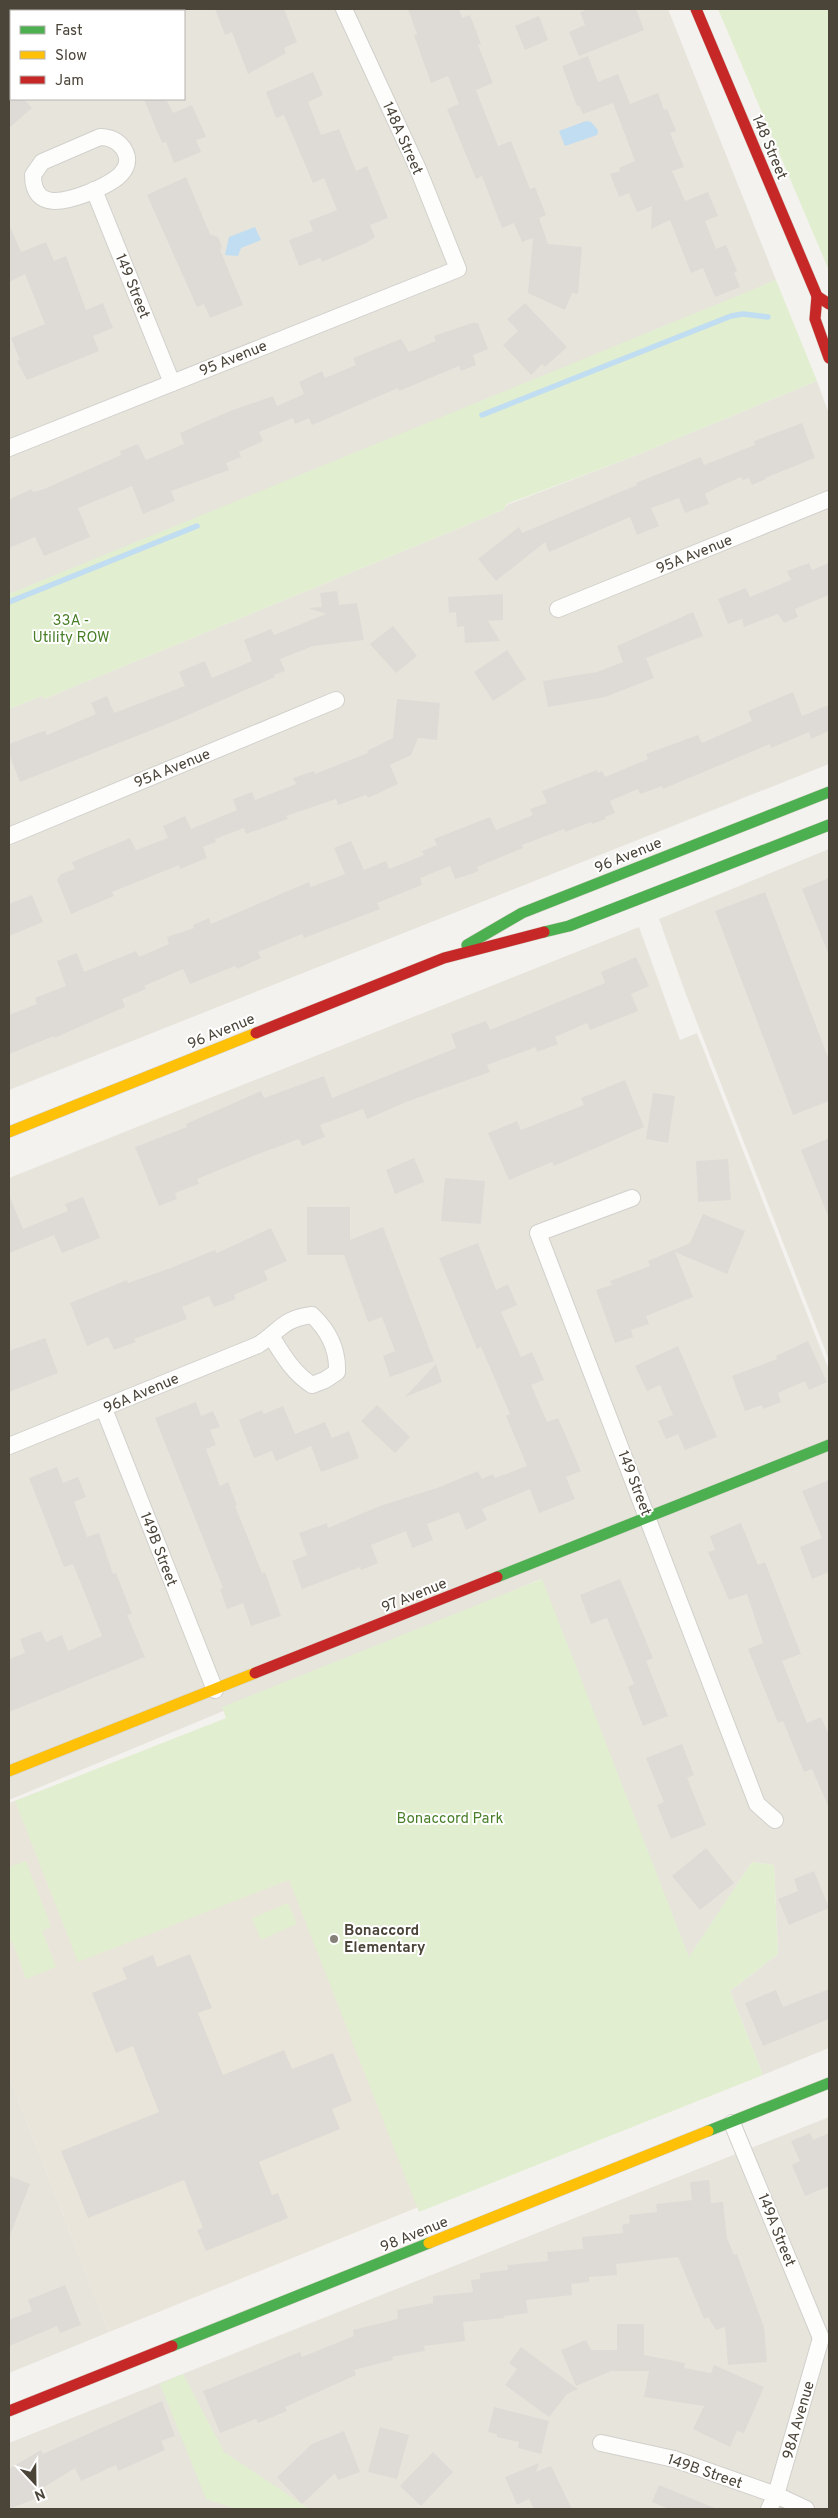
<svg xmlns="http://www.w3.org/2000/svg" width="838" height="2518" font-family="Overpass,sans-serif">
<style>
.residential{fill:#e7e4dc;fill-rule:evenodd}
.education{fill:#eae5da}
.green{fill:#e1eecf}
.water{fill:#c0ddf1}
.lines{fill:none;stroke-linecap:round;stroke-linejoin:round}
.stream{stroke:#c0ddf1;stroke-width:5.5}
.building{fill:#dedbd6}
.street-casing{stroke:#d2d0cb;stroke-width:18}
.fast-casing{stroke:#d3cfc5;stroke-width:12}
.slow-casing{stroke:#d3cfc5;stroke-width:12}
.jam-casing{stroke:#d3cfc5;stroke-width:12}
.street{stroke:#fdfdfc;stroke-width:16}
.fast{stroke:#4caf50;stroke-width:11}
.slow{stroke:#ffc107;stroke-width:11}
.jam{stroke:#c62828;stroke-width:11}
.poi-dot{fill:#868178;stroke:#fff;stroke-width:2}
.labels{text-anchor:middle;stroke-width:4;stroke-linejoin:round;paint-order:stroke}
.street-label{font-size:15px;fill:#4b4439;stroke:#fff}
.park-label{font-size:15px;fill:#4a7f2a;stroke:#fff}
.poi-label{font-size:15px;font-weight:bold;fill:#4b4439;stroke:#fff;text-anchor:start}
</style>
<rect width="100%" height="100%" fill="#f4f2ee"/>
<g class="residential">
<path d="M9,9H668L776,280L632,342L9,594ZM11,11H184V99H11Z"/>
<path d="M817,381L829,414V764L9,1090V709L42,696L44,699L503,510L507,505L637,455Z"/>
<path d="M829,849V1360L685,992L659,919Z"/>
<path d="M639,927L680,1040L697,1033L829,1370V2048L763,2075L730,1991L778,1954L774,1865L752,1862L689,1958L541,1579L9,1800V1178Z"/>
<path d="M9,2076L109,2332L9,2373Z"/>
<path d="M829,2117V2509H9V2443Z"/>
</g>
<path class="education" d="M524,1606L718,2086L109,2332L9,2076V1803Z"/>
<g class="green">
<path d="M718,9H829V271L822,254Z"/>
<path d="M776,280L817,381L637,455L507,504L503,510L44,699L42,696L9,709V594Z"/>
<path d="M542,1579L689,1957L752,1862L774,1865L778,1954L730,1991L763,2075L419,2212L289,1880L78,1962L15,1801L226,1718L222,1707Z"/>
<path d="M26,1861L51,1927L42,1931L56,1967L26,1979L12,1941L9,1942V1867Z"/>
<path d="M288,1903L297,1924L261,1940L252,1918Z"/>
<path d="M183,2374L224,2452L309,2509H236L206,2499L160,2384Z"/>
</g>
<g class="water">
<path d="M586,121L591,122L598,130L597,135L565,146L559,131Z"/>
<path d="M255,227L261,240L241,248L238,256L225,255L229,237Z"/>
</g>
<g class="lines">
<g class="stream">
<path d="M482,415L731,316L743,314L768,317"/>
<path d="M9,602L197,526"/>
</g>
</g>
<g class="building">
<path d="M215,9H284L297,42L284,48L286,53L248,74L232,32L225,35Z"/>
<path d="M408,9H459L462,18L470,15L481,44L478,45L493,83L476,90L498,146L511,141L530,189L535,187L546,215L539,218L548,244L582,247L578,294L572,293L565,310L528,293L533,238L522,242L514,223L502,228L482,176L476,179L447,109L459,104L448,76L431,83L414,35L417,34Z"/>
<path d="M589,9H636L644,30L579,56L569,32L585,25L580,12Z"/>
<path d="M539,16L548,40L525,50L515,26Z"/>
<path d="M588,56L598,82L618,74L630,104L658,93L664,110L667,109L676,131L670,133L684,167L672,171L685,201L708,192L718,216L705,221L716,249L726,245L737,271L734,273L740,287L715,297L703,268L691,273L670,220L651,229L652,206L637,212L629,193L619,197L610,174L620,171L619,168L635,161L613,103L583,114L579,106H577L562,66Z"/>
<path d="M313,72L323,95L308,102L321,135L339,129L356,171L367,166L388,218L370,225L375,237L366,243L322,262L320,258L299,266L289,240L313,231L309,221L337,210L324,178L313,183L284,115L276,118L266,92Z"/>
<path d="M9,99H24L32,108L9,128Z"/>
<path d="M144,99H166L173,113L192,105L206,137L196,140L201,152L174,163L166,142L162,143Z"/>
<path d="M186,177L210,234L218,237L222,247L220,250L243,305L210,318L204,304L197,307L147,195Z"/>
<path d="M9,224L21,252L46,242L54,261L66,256L86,310L103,303L113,328L93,336L99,351L27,380L17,361L20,360L11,338L45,324L25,274L9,282Z"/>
<path d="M525,303L567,347L545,367L542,364L531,375L503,345L518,331L507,319Z"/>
<path d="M472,323H478L488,349L473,355L476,365L461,371L459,366L399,391L398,388L312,425L309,418L295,424L293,418L259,432L263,441L239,452L241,457L226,463L229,470L171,491L175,501L143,514L132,486L78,508L90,537L44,556L35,537L9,548V500L18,495L32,489L33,492L44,489L121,455L120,451L138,444L146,460L184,444L180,433L230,411L273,396L277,406L304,394L299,382L322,371L325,378L356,365L353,358L401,339L409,352L436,341L434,336Z"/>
<path d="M802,423L815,458L765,478L766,479L752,485L749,478L743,480L741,477L714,489L705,494L709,504L685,513L679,498L651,508L659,526L637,535L630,517L549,552L545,542L496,581L478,559L519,527L522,533L637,485L636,483L701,457L704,465L755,445L754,441Z"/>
<path d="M809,563L812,570L829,563V595L795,609L798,617L784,623L778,614L744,627L742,619L728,624L718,599L746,588L750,597L791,580L787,571Z"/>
<path d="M337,591L339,605L357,603L364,640L313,646L280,659L285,671L274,675L275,677L177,720L20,782L9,754V744L38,733L45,731L47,735L96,714L91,703L107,696L114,713L185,686L179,672L205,661L212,678L252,661L244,640L271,629L274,635L326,614L308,608L322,607L320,593Z"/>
<path d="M503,594V620L488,621L500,641L465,643L464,626L457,627L456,612L449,613L448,597Z"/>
<path d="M693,612L703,636L646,658L654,678L605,697L548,707L543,681L597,672L623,662L617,646Z"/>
<path d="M393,626L417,656L396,673L370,644Z"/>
<path d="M507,650L526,679L493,701L474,672Z"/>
<path d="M793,692L802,716L829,705V731L811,739L809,732L771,748L770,744L663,789L662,786L640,794L638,789L610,801L615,813L605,817L606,819L592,824L591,822L565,832L564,829L522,845L523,848L477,867L479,871L465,876L455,879L450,866L420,878L422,885L377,903L380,909L304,938L302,934L258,952L261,958L237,969L235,966L190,984L183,969L144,986L146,989L122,999L125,1007L54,1038V1036L9,1054V1015L37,1004L35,998L66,986L57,961L77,953L84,972L136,951L139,957L169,944L167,937L194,928L193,925L209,918L211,924L309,882L311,887L345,874L334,848L351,841L364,870L386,861L389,869L424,855L422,851L437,845L434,839L490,817L496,830L533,815L530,809L547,803L542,791L597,770L598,773L602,771L605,777L646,760L648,759L646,754L698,735L702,743L752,721L748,711Z"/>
<path d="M397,699L440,703L437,740L418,738L411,755L390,765L398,784L368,798L366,795L338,805L336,799L286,816L288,819L246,834L244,828L215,839L216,842L203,847L207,858L180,869L179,865L112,892L114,896L71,914L57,880L61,874L75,869L72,862L130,838L136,850L168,838L163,826L185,816L191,829L237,810L233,799L252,792L255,800L296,784L293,778L314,771L315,774L368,753L367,751L393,738Z"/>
<path d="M829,878V955L802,889Z"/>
<path d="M765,892L829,1060V1101L793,1115L715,911Z"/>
<path d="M32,895L43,922L9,936V904Z"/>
<path d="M636,957L649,986L631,994L638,1011L590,1030L587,1023L555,1037L558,1044L537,1052L536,1047L487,1065L490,1072L406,1102L367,1119L363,1109L320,1125L325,1137L302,1146L299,1139L258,1154L197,1179L199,1184L175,1193L177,1199L159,1206L135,1147L187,1127L186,1124L261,1091L264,1098L324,1076L332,1098L456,1048L451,1034L486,1021L490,1030L605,983L601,972Z"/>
<path d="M625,1080L644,1127L554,1166L552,1162L509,1180L488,1133L517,1121L521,1130L584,1105L581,1098Z"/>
<path d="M653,1093L675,1096L668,1143L646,1139Z"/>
<path d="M829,1138V1218L801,1150Z"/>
<path d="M414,1158L424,1182L395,1194L386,1170Z"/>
<path d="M728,1159L731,1200L698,1202L696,1161Z"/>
<path d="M445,1178L485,1181L481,1224L441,1221Z"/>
<path d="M9,1195L23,1229L68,1211L65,1204L83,1197L100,1238L62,1253L54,1235L9,1253Z"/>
<path d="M307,1207H350V1240L383,1227L434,1361L390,1377L383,1356L395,1351L382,1317L368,1322L344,1255H307Z"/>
<path d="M703,1214L745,1231L727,1274L675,1252L693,1297L646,1316L649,1324L631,1330L633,1337L615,1343L596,1290L612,1285L610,1281L650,1266L648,1261L690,1243Z"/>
<path d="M271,1228L287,1261L264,1271L268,1280L234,1295L236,1299L214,1307L209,1296L182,1307L187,1319L134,1339L136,1342L114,1350L108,1337L87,1346L70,1303L127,1280L128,1283L168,1269L215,1250L217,1253Z"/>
<path d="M478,1243L496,1290L508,1284L517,1305L501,1312L521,1357L532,1352L544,1380L531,1385L547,1422L558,1418L581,1471L566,1477L575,1499L539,1513L530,1489L482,1509L487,1520L466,1530L459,1512L427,1524L433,1540L412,1548L406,1531L371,1545L378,1563L361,1570L360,1567L302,1589L292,1561L307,1555L299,1533L327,1523L328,1528L380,1506L440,1487L478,1471L482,1479L493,1474L495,1478L527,1466L506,1416L510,1414L481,1347L477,1349L439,1258Z"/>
<path d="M45,1338L58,1373L9,1392V1351Z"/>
<path d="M808,1341L827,1382L809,1390L805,1381L778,1393L781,1402L763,1409L762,1405L745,1411L732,1376L777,1359L776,1356Z"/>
<path d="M678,1346L717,1437L685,1450L678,1434L666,1439L658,1421L673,1415L660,1385L647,1391L635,1366Z"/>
<path d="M436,1364L442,1382L405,1397Z"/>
<path d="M196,1402L201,1416L213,1411L220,1427L210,1430L216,1445L206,1449L220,1486L228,1482L237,1505L235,1506L262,1573L265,1572L281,1616L251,1626L243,1603L227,1609L220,1589L223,1588L155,1418Z"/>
<path d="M377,1405L410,1437L395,1453L361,1421Z"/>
<path d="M283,1406L295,1434L325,1422L332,1438L349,1431L359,1458L321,1472L311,1446L276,1461L272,1451L254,1458L239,1420L262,1410L264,1414Z"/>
<path d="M57,1467L63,1483L78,1477L86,1497L74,1502L87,1537L99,1533L113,1574L116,1573L132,1614L127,1615L145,1657L9,1712V1659L25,1653L20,1639L41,1631L46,1642L62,1635L68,1651L102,1636L73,1564L64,1567L29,1478Z"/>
<path d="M829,1480V1572L812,1579L800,1547L822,1538L802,1491Z"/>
<path d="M741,1523L758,1565L765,1562L801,1654L782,1661L807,1723L821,1717L829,1735V1808L812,1769L804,1772L783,1721L778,1723L748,1649L763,1643L747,1594L729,1600L708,1552L715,1550L710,1536Z"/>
<path d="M620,1579L653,1658L646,1661L668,1716L643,1726L628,1687L634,1684L607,1618L591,1624L580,1595Z"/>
<path d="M682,1744L694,1775L687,1778L706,1825L671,1839L657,1805L664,1802L646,1758Z"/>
<path d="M706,1848L734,1883L700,1910L672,1876Z"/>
<path d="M814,1871L829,1908L789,1925L778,1899L798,1891L794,1879Z"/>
<path d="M190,1954L212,2008L198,2013L223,2075L284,2050L292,2069L333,2053L352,2101L332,2109L340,2129L259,2162L272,2195L278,2193L288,2218L206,2251L197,2230L203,2228L184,2180L88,2218L61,2151L159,2112L133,2046L116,2053L92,1993L127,1979L122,1968L153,1955L157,1967Z"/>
<path d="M829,1989V2019L763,2046L745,2003L776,1990L783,2007Z"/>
<path d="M810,2133L813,2140L829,2133V2186L805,2196L792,2165L800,2161L791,2141Z"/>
<path d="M9,2176L30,2184L10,2235H9Z"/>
<path d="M709,2180L711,2203L723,2202L727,2238L734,2255L737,2254L764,2327L767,2362L728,2365L725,2327L716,2330L708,2317L704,2319L678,2257L616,2264L617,2275L589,2277V2282L571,2284L572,2295L526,2300L528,2313L504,2316L505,2318L463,2322L465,2341L424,2346L425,2351L392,2357L393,2360L354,2370L356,2375L285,2407L287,2411L258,2423L256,2419L220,2433L203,2391L300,2352L302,2357L354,2336L353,2330L398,2319L397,2310L433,2303V2296L473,2292L471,2280L480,2279V2273L508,2270L507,2265L548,2261L547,2252L583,2249L582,2237L623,2233L622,2225L630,2223L629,2215L657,2212L656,2204L692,2200L690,2182Z"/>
<path d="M65,2285L81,2325L60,2333L57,2326L9,2346V2320L32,2311L28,2300Z"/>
<path d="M617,2324H644V2355L685,2363L684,2368L711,2373L714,2365L764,2387L744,2433L737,2431L730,2447L693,2429L704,2406L644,2397L649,2371H611L576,2386L561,2350L586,2340L591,2350H617Z"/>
<path d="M521,2347L578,2389L567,2394L549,2417L505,2385L517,2369L509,2363Z"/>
<path d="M162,2401L175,2436L161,2441L165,2450L118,2471L116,2465L81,2481L75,2468L33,2494L35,2499L9,2509V2469L41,2450L43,2454Z"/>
<path d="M494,2407L549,2421L541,2454L518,2448L519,2442L497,2437V2434L488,2432Z"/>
<path d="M380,2427L409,2435L397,2479L368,2472Z"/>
<path d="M344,2431L360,2472L338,2480L335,2473L302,2504L277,2477L312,2444Z"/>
<path d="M433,2452L453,2472L421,2506L400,2486Z"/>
<path d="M539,2463L536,2472L551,2466L572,2509H534L529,2499L517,2505L505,2477Z"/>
<path d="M659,2485L717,2509H669L652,2502Z"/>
</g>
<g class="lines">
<defs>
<g id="street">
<path d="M100,137C110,137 117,140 123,148C139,172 105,186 88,193C67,201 33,212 33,175L42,162Z"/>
<path d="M94,190L172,383"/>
<path d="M9,448L458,269L418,169L344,9"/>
<path d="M558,609L829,499"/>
<path d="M9,836L336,700"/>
<path d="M632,1198L538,1233L757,1804L775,1820"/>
<path d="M104,1409L215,1690"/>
<path d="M9,1446L258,1345C281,1330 282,1319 312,1315C329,1331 338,1349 337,1372L325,1380L312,1385C293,1373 283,1355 271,1336"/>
<path d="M732,2123L821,2338"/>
<path d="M601,2443L674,2459L776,2495L806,2509"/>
<path d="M769,2509L776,2495L821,2338"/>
</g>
<g id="fast">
<path d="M544,932L569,926L829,825"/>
<path d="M467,945L522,913L829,792"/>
<path d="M497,1577L829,1445"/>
<path d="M708,2131L829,2083"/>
<path d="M172,2346L429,2243"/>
</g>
<g id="slow">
<path d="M9,1132L256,1033"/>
<path d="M9,1771L255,1673"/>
<path d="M429,2243L708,2131"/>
</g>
<g id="jam">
<path d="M696,9L817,296L829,304"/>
<path d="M817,296L815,319L829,358"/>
<path d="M256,1033L444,958L544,932"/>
<path d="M255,1673L497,1577"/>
<path d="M9,2411L172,2346"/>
</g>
</defs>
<use href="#street" class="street-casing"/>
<use href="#fast" class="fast-casing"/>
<use href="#slow" class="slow-casing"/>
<use href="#jam" class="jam-casing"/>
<use href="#street" class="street"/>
<use href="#fast" class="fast"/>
<use href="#slow" class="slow"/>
<use href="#jam" class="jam"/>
</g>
<circle class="poi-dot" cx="334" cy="1939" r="5"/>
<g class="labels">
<g class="street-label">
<text transform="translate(403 138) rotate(66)" y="5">148A Street</text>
<text transform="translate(770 147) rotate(67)" y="5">148 Street</text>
<text transform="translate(133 286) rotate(68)" y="5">149 Street</text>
<text transform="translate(233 358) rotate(-22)" y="5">95 Avenue</text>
<text transform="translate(694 554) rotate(-22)" y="5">95A Avenue</text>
<text transform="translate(172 768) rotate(-22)" y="5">95A Avenue</text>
<text transform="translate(628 855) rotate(-22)" y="5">96 Avenue</text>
<text transform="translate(221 1031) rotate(-22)" y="5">96 Avenue</text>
<text transform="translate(141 1393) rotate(-23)" y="5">96A Avenue</text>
<text transform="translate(635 1483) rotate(69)" y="5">149 Street</text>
<text transform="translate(159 1549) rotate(69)" y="5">149B Street</text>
<text transform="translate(414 1595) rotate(-22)" y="5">97 Avenue</text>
<text transform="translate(777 2230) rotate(68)" y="5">149A Street</text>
<text transform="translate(414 2234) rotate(-22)" y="5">98 Avenue</text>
<text transform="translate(798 2420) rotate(-74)" y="5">98A Avenue</text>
<text transform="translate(705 2471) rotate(19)" y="5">149B Street</text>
</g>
<g class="park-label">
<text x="71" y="625">33A -<tspan x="71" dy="17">Utility ROW</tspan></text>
<text x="450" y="1823">Bonaccord Park</text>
</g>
<g class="poi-label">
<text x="344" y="1935">Bonaccord<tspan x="344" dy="17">Elementary</tspan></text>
</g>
</g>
<rect width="838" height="2518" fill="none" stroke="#4b4439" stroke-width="20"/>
<rect x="10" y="10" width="175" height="90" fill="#ffffff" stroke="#b7b4b0"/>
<rect x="20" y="26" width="25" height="8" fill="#4caf50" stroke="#b7b4b0"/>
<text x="55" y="35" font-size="15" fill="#4b4439">Fast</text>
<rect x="20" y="51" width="25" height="8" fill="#ffc107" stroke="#b7b4b0"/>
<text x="55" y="60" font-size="15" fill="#4b4439">Slow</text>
<rect x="20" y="76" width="25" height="8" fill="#c62828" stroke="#b7b4b0"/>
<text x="55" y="85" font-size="15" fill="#4b4439">Jam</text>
<g transform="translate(35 2483) rotate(158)" stroke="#ffffff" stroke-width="4" paint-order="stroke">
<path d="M0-4L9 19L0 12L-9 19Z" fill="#4b4439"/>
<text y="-8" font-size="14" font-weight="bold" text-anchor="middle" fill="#4b4439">N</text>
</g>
</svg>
